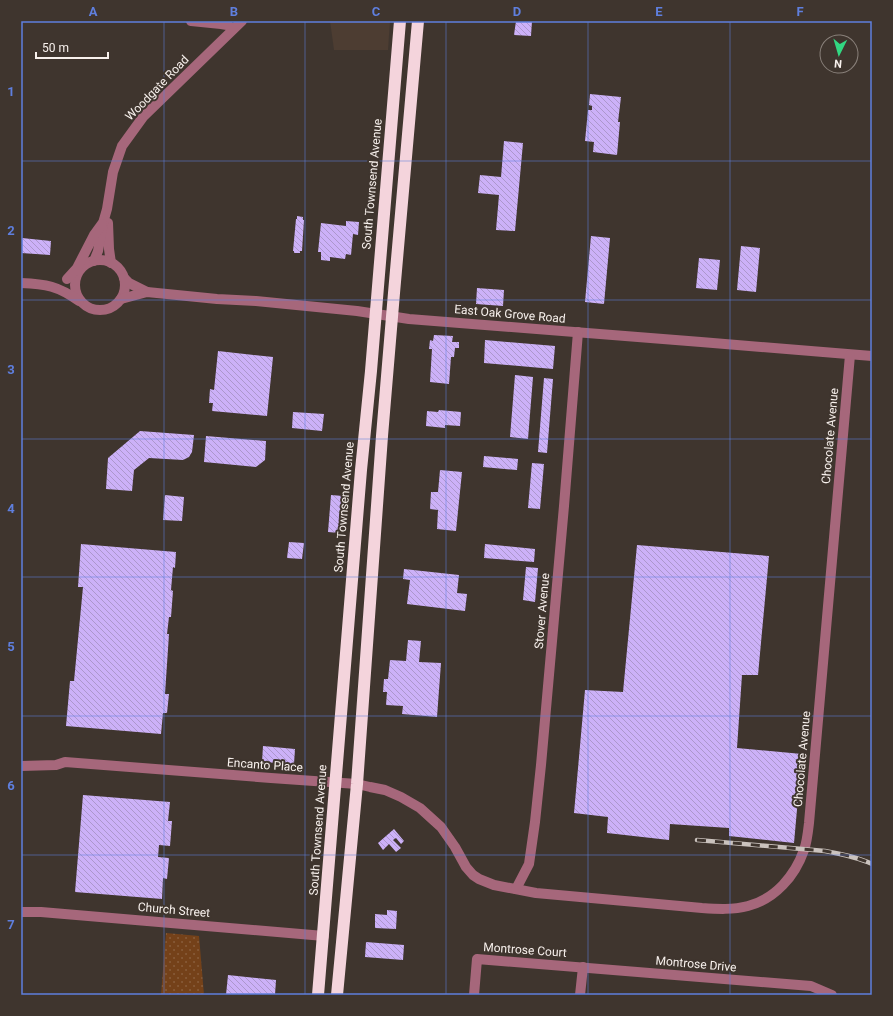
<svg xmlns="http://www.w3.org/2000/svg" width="893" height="1016" font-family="Roboto,sans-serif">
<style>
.built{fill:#4d3d32}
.green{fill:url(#green-dots)}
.building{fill:url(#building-back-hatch)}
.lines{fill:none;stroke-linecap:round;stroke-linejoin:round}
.minor{stroke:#a6677b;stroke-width:10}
.highway{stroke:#f4d4dc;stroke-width:12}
.rail-casing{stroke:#cac2bd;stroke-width:4.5}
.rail{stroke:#3f352e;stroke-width:3;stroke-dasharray:9;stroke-linecap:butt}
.grid{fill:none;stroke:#5f7fde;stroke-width:1;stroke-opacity:0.55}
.labels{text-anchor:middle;stroke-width:4;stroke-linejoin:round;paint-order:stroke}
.street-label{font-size:12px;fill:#f8f1ed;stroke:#3f352e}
.neatline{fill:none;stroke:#5f7fde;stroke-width:1.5}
.grid-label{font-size:13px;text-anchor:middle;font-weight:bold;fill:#5f7fde}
</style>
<defs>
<pattern id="green-dots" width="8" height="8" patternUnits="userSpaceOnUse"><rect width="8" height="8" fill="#744119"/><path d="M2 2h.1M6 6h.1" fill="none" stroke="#895d3b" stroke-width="1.8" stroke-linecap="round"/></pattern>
<pattern id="building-back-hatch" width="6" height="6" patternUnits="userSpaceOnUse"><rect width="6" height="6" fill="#ccb1f8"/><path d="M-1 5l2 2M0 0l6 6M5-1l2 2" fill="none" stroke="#ac97cc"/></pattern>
</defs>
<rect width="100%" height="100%" fill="#3f352e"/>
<path class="built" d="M330,21H390L388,50H334Z"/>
<path class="green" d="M166,933L199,936L204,995H161Z"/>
<g class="building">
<path d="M516,21H532L531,36L514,35Z"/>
<path d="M590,94L621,97L618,122H620L617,155L593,152L594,142L585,141L588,110H592V106L589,105Z"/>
<path d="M504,141L523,143L515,231L496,230L499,195L478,193L480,175L501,177Z"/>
<path d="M297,216L303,217V220H304L302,251H300V253H294V251H293L296,219H297Z"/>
<path d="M346,221L359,222L358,235L353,234L351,255L346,254L345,259L330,257V261L321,260V252H318L321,223L346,226Z"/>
<path d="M591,236L610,238L604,304L585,302Z"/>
<path d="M22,238L51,241L50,255L21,253Z"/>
<path d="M741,246L760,248L756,292L737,290Z"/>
<path d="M699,258L720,260L717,290L696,288Z"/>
<path d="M477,288L504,290L503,306L476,304Z"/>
<path d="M434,335L453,336L452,342H459V348H455L454,357H451L449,384L430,382L432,349H429L430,340L433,341Z"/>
<path d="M485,340L555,346L553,369L484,363Z"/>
<path d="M218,351L273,357L267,416L212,411L213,403H209L210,389L214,390Z"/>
<path d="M515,375L533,377L528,439L510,437Z"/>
<path d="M544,378L553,379L547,453L538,452Z"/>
<path d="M439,410L461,412L460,426L445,425V428L426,426L427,411L438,412Z"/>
<path d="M293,412L324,414L322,431L292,428Z"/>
<path d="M140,431L194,435L192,452L189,457L183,460L149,458L134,470L132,491L106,489L108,458Z"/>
<path d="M206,436L266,441L265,460L256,467L204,462Z"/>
<path d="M484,456L518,459L517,470L483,467Z"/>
<path d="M532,463L544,464L540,509L528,508Z"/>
<path d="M440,470L462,472L456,531L437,529L438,510L430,509L431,492H438Z"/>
<path d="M165,495L184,497L182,521L163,520Z"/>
<path d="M331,495L343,496L339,533L328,532Z"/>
<path d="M289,542L304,543L302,559L287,558Z"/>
<path d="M81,544L176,552L175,568L173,567L171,590L173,591L171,617H169L167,634H169L165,694H169L167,713H163L161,734L66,726L70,681H74L83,587H78Z"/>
<path d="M485,544L535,549L534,562L484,558Z"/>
<path d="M637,545L769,556L758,675H742L737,748L802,754L794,843L729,836V828L670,824L669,840L607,833L608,817L574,813L585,690L623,692Z"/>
<path d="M526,567L538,568L535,602L523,600Z"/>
<path d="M404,569L459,575L457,593L467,594L465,611L407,604L410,580L403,579Z"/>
<path d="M408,640L421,641L419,662L441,663L437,717L402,714L403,706L386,705L387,692H383L384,679H388L390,660L406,661Z"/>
<path d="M263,746L295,749L294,764L262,762Z"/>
<path d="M83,795L170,802L168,821H172L170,846L159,845L158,857L169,858L167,879L163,878L162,899L75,892Z"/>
<path d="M394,829L404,841L401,844L396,838L393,840L401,848L396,852L389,844L383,850L378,843Z"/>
<path d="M387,910L397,911L396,929L375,928V914L387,915Z"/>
<path d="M366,942L404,945L403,960L365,957Z"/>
<path d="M228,975L276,980L275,995H226Z"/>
</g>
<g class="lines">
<g class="minor">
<path d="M191,21L221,24L227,25L233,29"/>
<path d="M108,223L109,249L111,263"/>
<circle cx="100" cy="285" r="25"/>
<path d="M94,261L98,251L103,223L107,209L113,172L122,146L143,117L242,21"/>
<path d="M124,278L129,283L147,292"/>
<path d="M67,279L77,268L94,235L102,224"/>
<path d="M21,283C46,284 58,286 79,301"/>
<path d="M121,299L147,292L217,299L256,301L357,311L409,319L701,342L872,356"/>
<path d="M21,766L56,765L65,762L271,778L357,784L370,787L385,790L401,797L420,808L441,827L455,847L466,867L473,875L479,879L494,885L536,893L702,908C717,909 733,910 748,906C775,899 795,876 804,850C807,842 808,832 809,823L850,355"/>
<path d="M516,889L529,864L535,822L541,765L564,506L578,332"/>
<path d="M21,912H41L324,936"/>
<path d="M474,995L477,959L811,986L832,995"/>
<path d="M580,995L583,967"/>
</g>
<g class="highway">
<path d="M318,995L361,470L371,371L400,21"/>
<path d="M337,995L357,784L382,436L394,293L418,21"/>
</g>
<defs>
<path id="rail" d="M697,840L825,851C841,854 857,857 872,864"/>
</defs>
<use href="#rail" class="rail-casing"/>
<use href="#rail" class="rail"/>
</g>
<path class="grid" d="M164,21V995M305,21V995M446,21V995M588,21V995M730,21V995M21,161H872M21,300H872M21,439H872M21,577H872M21,716H872M21,855H872"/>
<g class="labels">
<g class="street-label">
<text transform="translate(157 88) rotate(-46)" y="4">Woodgate Road</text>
<text transform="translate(372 184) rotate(-85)" y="4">South Townsend Avenue</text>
<text transform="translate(510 314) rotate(5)" y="4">East Oak Grove Road</text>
<text transform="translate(830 436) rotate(-85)" y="4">Chocolate Avenue</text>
<text transform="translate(344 507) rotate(-85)" y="4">South Townsend Avenue</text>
<text transform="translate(542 611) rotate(-85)" y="4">Stover Avenue</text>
<text transform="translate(802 759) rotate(-85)" y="4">Chocolate Avenue</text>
<text transform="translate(265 765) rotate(4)" y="4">Encanto Place</text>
<text transform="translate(318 830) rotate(-86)" y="4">South Townsend Avenue</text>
<text transform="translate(174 910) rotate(5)" y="4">Church Street</text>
<text transform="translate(525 950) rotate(4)" y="4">Montrose Court</text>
<text transform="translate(696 964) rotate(5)" y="4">Montrose Drive</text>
</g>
</g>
<rect width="893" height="1016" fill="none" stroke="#3f352e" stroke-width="44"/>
<g transform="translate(839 54) rotate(185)"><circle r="19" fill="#3f352e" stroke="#89807a"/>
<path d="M0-3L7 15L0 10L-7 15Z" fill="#32d882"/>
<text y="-6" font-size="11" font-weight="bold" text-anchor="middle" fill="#f8f1ed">N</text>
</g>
<path d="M36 52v6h72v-6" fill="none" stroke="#f8f1ed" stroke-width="2"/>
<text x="42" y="52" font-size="12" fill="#f8f1ed" stroke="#3f352e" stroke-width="3" paint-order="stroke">50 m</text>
<rect x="22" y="22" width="849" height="972" class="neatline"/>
<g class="grid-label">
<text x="93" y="16">A</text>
<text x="234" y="16">B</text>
<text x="376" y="16">C</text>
<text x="517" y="16">D</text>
<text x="659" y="16">E</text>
<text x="800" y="16">F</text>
<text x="11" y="96">1</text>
<text x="11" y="235">2</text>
<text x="11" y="374">3</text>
<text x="11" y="513">4</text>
<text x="11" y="651">5</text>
<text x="11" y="790">6</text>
<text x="11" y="929">7</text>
</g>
</svg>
